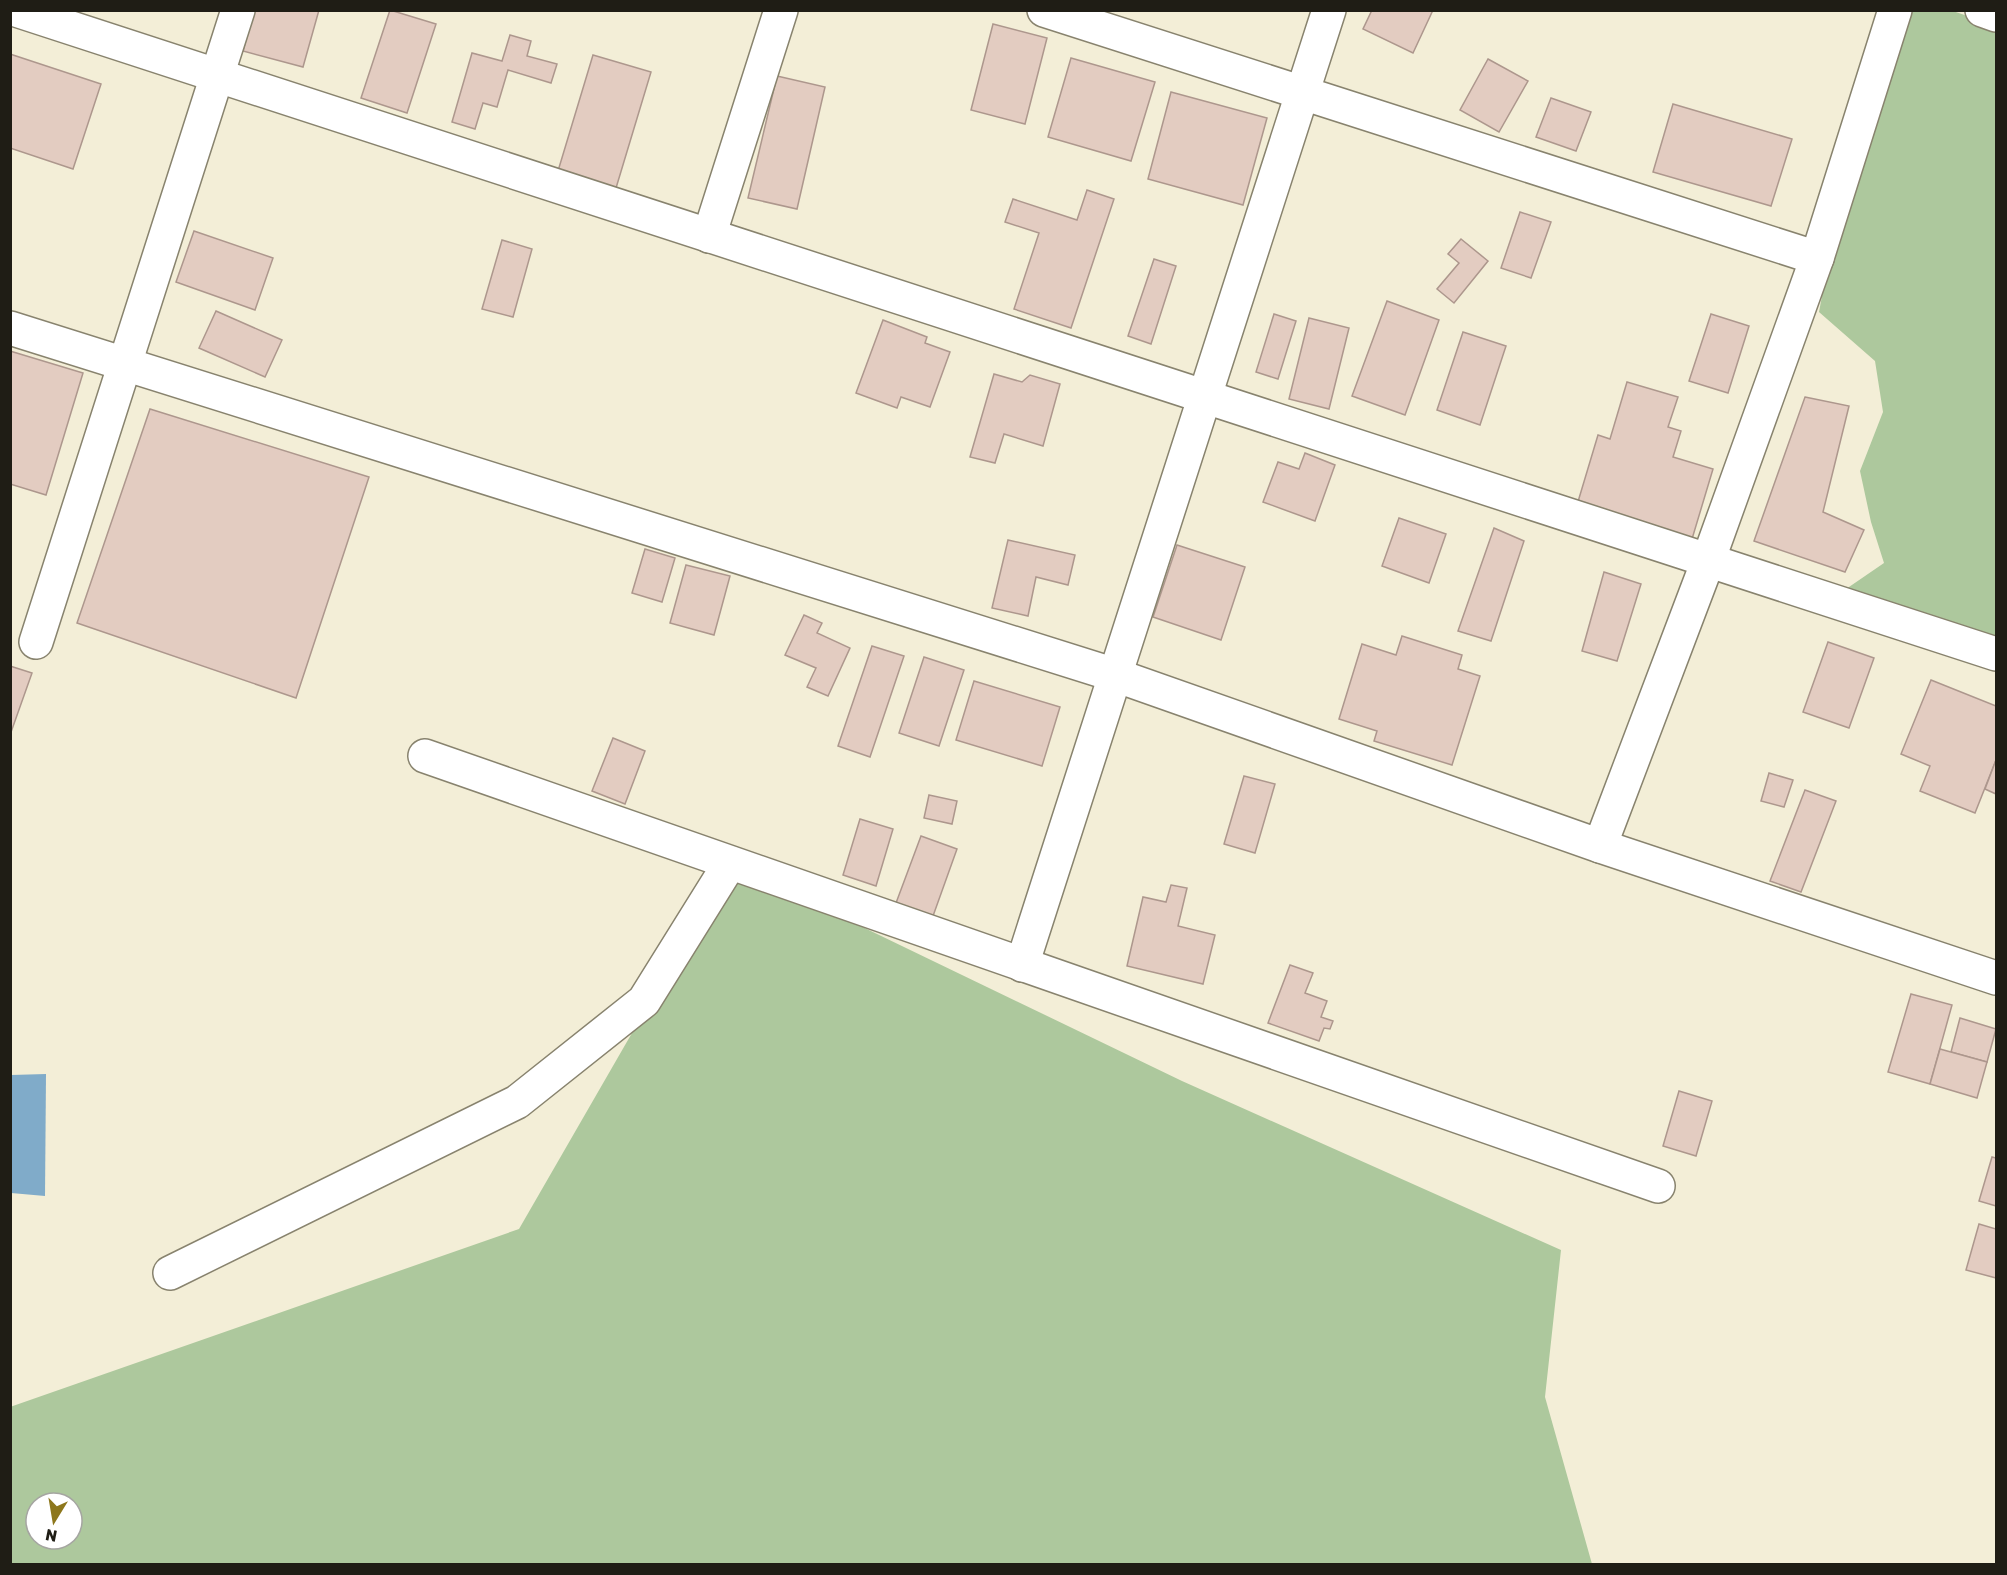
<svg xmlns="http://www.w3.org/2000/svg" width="2007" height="1575" font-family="Rubik,sans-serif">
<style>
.forest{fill:#adc89d;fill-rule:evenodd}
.water{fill:#80abc9}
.building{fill:#e3ccc1;stroke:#ad978d;stroke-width:1.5}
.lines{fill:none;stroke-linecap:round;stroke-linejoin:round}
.minor-casing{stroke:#88836e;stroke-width:36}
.tertiary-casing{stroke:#88836e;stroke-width:36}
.minor{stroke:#fff;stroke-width:33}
.tertiary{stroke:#fff;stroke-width:33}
</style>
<rect width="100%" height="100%" fill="#f3eed7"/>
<g class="forest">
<path d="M1911,11H1953L1996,26V654L1830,600L1884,563L1871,522L1860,471L1883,412L1875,361L1819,312L1834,232L1869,119Z"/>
<path d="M730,863L1182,1081L1561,1250L1545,1397L1592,1564H11L10,1407L519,1229ZM36,1503H72V1539H36Z"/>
</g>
<path class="water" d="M46,1074L45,1196L11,1193V1075Z"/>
<g class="building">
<path d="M254,10H319L303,67L243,51Z"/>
<path d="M390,10L436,24L407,113L361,98Z"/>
<path d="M1372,10H1433L1413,53L1363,29Z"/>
<path d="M993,24L1047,38L1025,124L971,110Z"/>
<path d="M510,35L531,41L527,56L557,64L551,83L508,70L497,107L483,103L475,129L452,122L472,53L502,61Z"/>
<path d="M10,54L101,84L73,169L10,148Z"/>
<path d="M593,55L651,72L616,188L558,171Z"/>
<path d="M1071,58L1155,82L1131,161L1048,137Z"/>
<path d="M1488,59L1528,81L1499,132L1460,110Z"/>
<path d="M777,76L825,87L797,209L748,198Z"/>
<path d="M1171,92L1267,118L1243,205L1148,179Z"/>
<path d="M1551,98L1591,112L1576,151L1536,137Z"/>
<path d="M1673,104L1792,139L1771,206L1653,172Z"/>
<path d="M1087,190L1114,199L1071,328L1014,309L1039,233L1005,222L1013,199L1077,220Z"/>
<path d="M1520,212L1551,222L1531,278L1501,268Z"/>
<path d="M194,231L273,258L255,310L176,282Z"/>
<path d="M1461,239L1488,261L1454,303L1437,289L1459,263L1448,254Z"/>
<path d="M502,240L532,249L513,317L482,309Z"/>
<path d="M1154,259L1176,266L1151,344L1128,336Z"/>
<path d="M1387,301L1439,320L1405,415L1352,396Z"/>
<path d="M216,311L282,340L265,377L199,348Z"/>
<path d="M1274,314L1296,321L1278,379L1256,372Z"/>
<path d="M1711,314L1749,326L1728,393L1689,381Z"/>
<path d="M1309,318L1349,328L1329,409L1289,399Z"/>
<path d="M883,320L927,337L925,343L950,352L930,407L901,397L897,408L856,393Z"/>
<path d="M1463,332L1506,346L1480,425L1437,410Z"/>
<path d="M10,351L83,373L46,495L10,484Z"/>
<path d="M994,374L1022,382L1030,375L1060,384L1043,446L1004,434L995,463L970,457Z"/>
<path d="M1627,382L1678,397L1668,427L1681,431L1673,457L1713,469L1692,539L1577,505L1598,435L1610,439Z"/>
<path d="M1805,397L1849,406L1823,512L1864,530L1845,572L1754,541Z"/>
<path d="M150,409L369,477L296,698L77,623Z"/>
<path d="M1305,453L1335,465L1315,521L1263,502L1278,462L1299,469Z"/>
<path d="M1399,518L1446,534L1429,583L1382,566Z"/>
<path d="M1494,528L1524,541L1491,641L1458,631Z"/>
<path d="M1008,540L1075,555L1068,585L1036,577L1028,616L992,608Z"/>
<path d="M1177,545L1245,567L1221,640L1153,617Z"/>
<path d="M645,549L675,558L662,602L632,593Z"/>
<path d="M686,565L730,576L714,635L670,623Z"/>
<path d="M1604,572L1641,584L1617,661L1582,651Z"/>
<path d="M804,615L822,623L817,633L850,648L828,696L807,687L816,668L785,655Z"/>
<path d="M1402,636L1462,655L1458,669L1480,676L1452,765L1374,741L1377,731L1339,719L1362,644L1396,655Z"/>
<path d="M1828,642L1874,658L1849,728L1803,712Z"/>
<path d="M872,646L904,656L870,757L838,746Z"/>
<path d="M924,657L964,670L939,746L899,733Z"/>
<path d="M10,666L32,673L10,735Z"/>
<path d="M1931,680L1996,706V760L1975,813L1920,791L1930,766L1901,754Z"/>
<path d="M974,681L1060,707L1042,766L956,740Z"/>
<path d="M613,738L645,751L625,804L592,791Z"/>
<path d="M1996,760V794L1985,789Z"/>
<path d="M1769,773L1793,780L1784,807L1761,801Z"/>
<path d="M1244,776L1275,784L1255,853L1224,844Z"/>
<path d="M1805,790L1836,801L1801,892L1770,881Z"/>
<path d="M929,795L957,801L952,824L924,818Z"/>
<path d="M860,819L893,829L876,886L843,875Z"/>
<path d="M921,836L957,849L933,916L896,903Z"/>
<path d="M1171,885L1187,888L1178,926L1215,935L1203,984L1127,966L1143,897L1166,902Z"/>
<path d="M1290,965L1313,973L1305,993L1327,1001L1321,1017L1333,1021L1330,1029L1324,1028L1319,1041L1268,1023Z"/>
<path d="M1911,994L1952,1005L1930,1084L1888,1072Z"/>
<path d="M1960,1018L1996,1029L1987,1062L1951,1052Z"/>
<path d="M1940,1049L1987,1062L1977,1098L1930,1084Z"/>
<path d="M1679,1091L1712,1101L1696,1156L1663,1146Z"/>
<path d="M1992,1157L1996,1158V1206L1979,1201Z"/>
<path d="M1979,1224L1996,1229V1278L1966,1270Z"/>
</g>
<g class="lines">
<defs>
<g id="minor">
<path d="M16,10L1996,654"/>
<path d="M1044,10L1817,258"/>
<path d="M709,236L781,10"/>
<path d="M10,328L1115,675L1600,846L1996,978"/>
<path d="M36,642L238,10"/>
<path d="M425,756L1658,1186"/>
<path d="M1600,846L1708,561L1817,258L1895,10"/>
<path d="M1022,965L1329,10"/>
<path d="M170,1273L517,1102L644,1001L730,863"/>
</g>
<path id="tertiary" d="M1982,10L1996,15"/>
</defs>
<use href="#minor" class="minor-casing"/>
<use href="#tertiary" class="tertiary-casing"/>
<use href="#minor" class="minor"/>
<use href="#tertiary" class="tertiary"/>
</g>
<rect width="2007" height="1575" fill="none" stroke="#1f1d15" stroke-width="24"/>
<g transform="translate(54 1521) rotate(191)"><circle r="28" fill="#ffffff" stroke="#a5a5a1" stroke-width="1.5"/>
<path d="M0-4.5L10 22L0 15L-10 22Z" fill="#8d771c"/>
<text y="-9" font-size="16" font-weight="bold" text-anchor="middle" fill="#1f1d15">N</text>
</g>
</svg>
